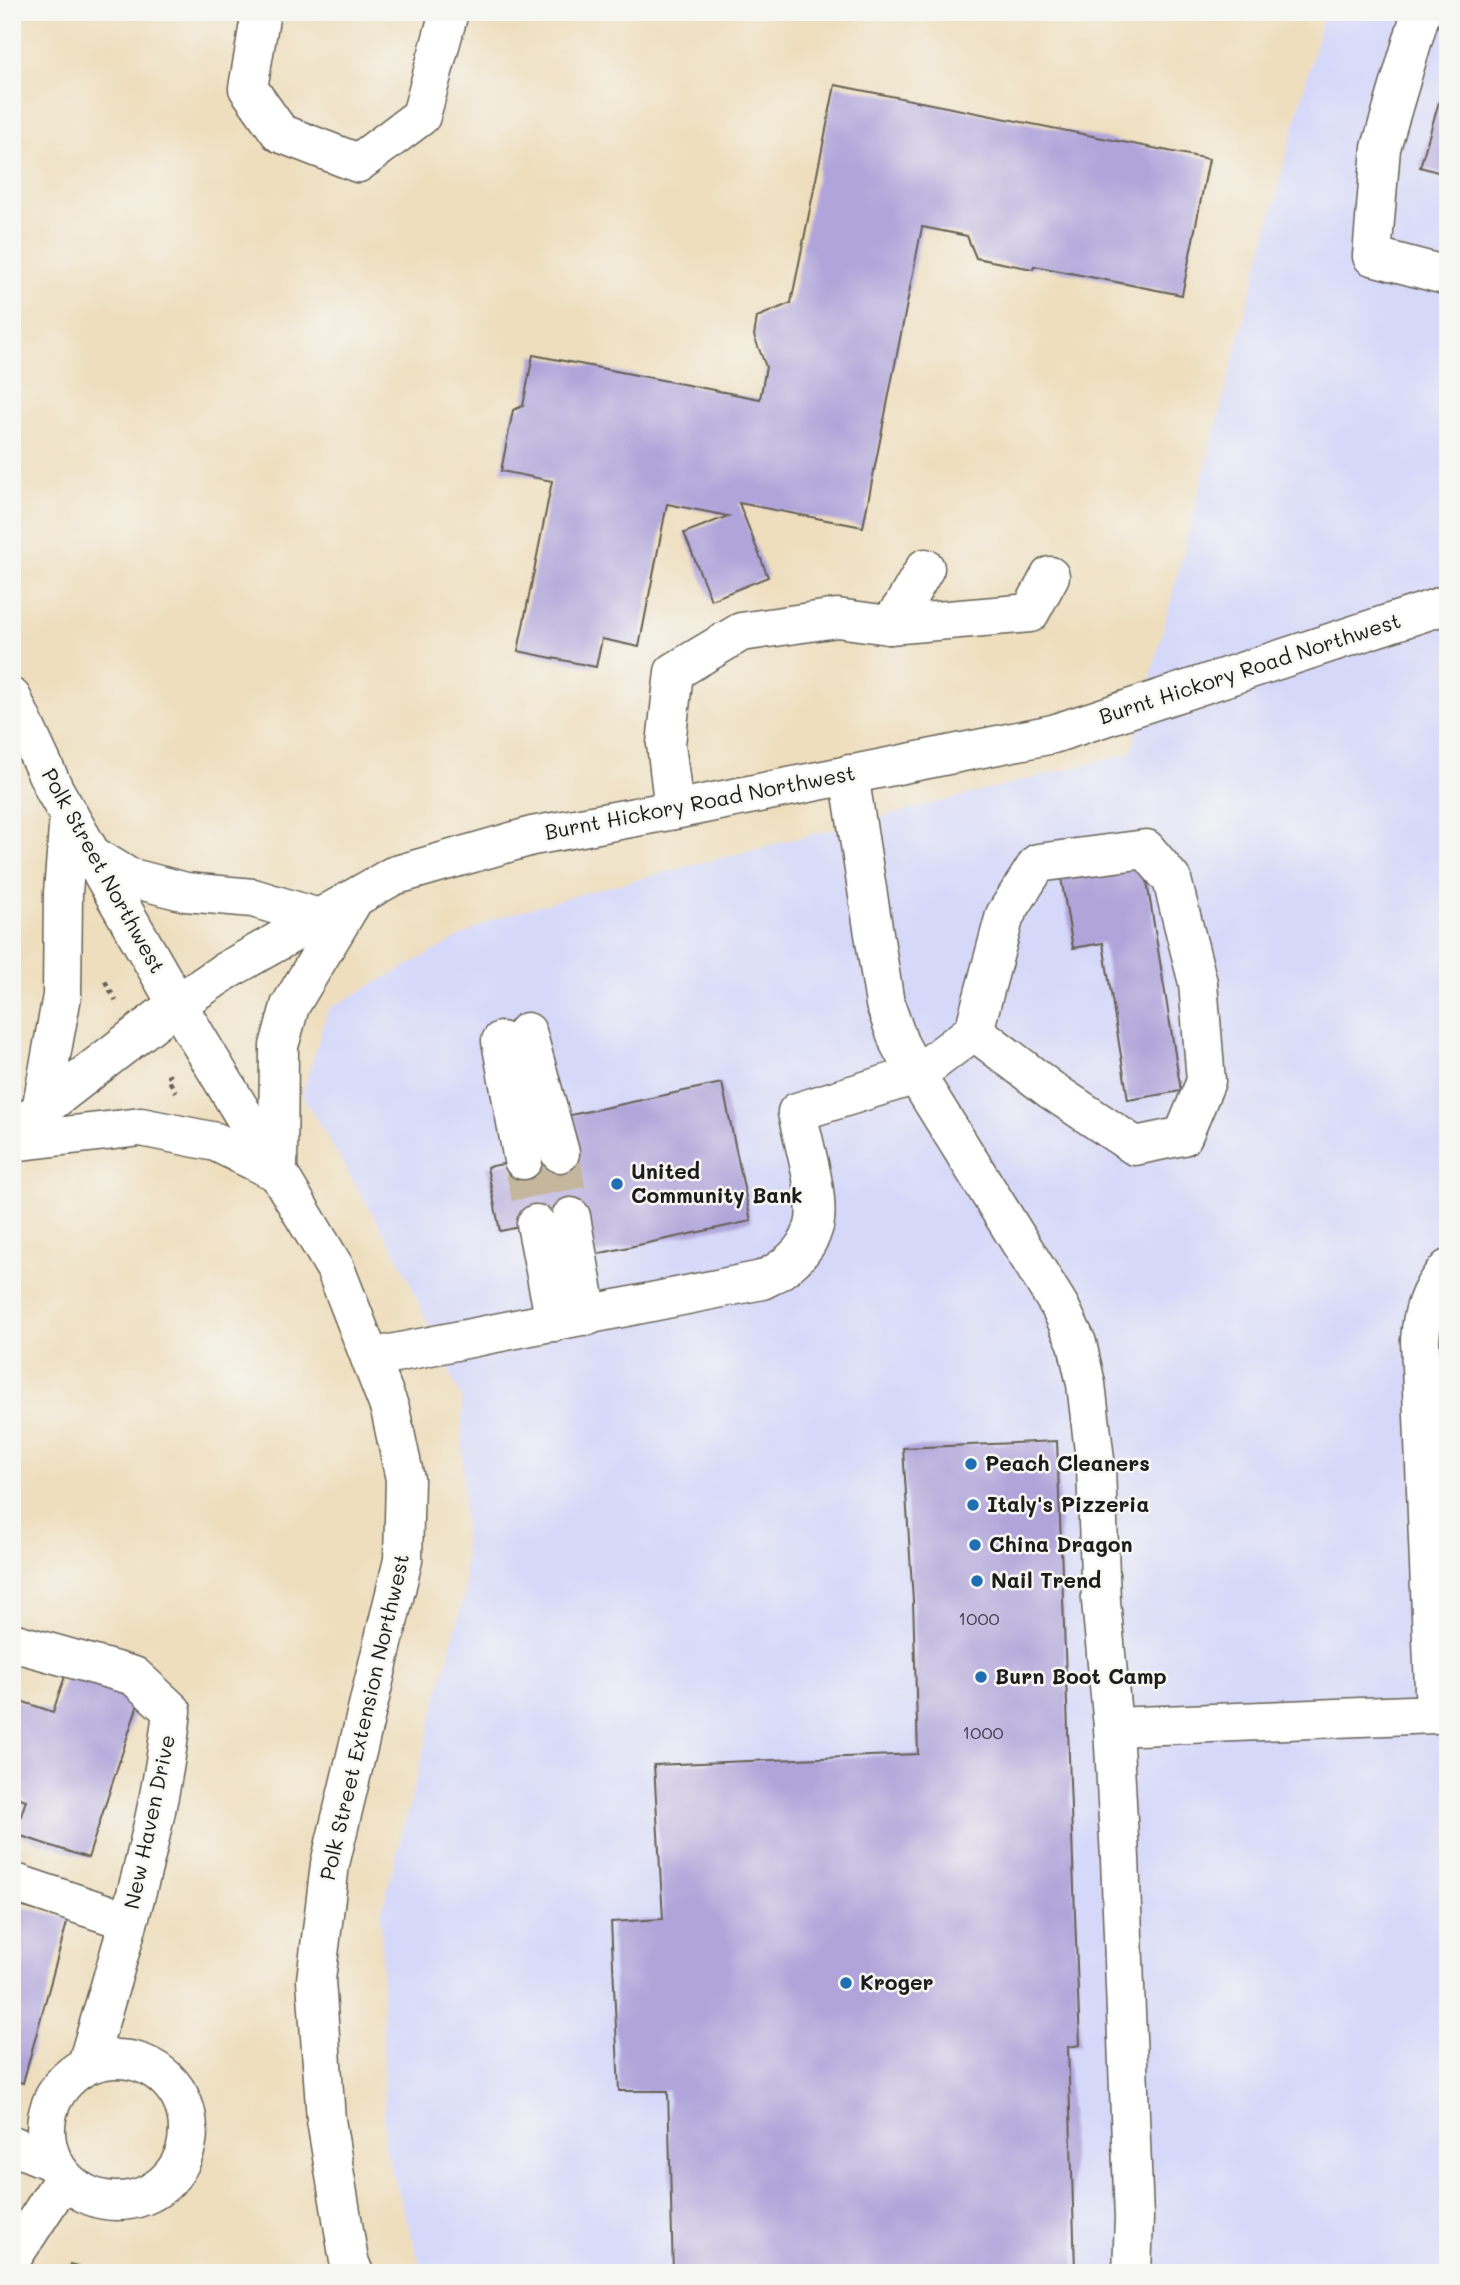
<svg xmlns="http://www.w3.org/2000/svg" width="1460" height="2285" font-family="Mali,sans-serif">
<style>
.built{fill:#d5d8f9}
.building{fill:#b0a4da}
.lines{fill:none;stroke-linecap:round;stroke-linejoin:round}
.minor-tunnel{stroke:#c4b79d;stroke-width:38;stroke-dasharray:38 19;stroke-linecap:butt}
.minor-casing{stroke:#666054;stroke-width:41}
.path{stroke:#666054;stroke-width:4.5;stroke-dasharray:5 5;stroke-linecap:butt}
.minor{stroke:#fff;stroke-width:38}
.poi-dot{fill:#1f6fb2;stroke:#f6f6f2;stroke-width:2.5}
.labels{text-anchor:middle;stroke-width:5;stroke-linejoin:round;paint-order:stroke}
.number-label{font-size:18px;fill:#413e4c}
.street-label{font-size:21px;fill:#1c1c1c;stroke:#f6f6f2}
.poi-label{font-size:21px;font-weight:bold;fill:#1c1c1c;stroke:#f6f6f2;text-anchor:start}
</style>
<rect width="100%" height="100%" fill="#f6f6f2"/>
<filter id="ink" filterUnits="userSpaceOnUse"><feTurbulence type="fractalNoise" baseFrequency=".0143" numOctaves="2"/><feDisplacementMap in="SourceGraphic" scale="14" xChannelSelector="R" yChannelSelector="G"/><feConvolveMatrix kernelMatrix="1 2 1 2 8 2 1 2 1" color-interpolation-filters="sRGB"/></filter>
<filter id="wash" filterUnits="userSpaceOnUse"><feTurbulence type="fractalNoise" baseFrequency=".00686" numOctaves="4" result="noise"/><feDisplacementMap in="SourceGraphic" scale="28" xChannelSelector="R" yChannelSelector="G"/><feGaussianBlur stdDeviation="1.57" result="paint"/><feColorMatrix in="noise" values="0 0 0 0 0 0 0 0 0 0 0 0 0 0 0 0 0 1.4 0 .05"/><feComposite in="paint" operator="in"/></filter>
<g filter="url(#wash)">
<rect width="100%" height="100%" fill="#eedebd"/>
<path class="built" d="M1324,12H1448V2273H423L385,2148L381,1914L465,1592L462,1400L399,1258L302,1095L328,1009L493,919L576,895L1131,753Z"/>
<g id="blocks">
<g class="building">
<path d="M1447,74H1448V175L1420,167Z"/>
<path d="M835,85L1209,159L1182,295L1034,266L1033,269L976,258L967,236L922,227L863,527L739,503L768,577L711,600L684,533L728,516L667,504L639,647L602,639L596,667L518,651L552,481L501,471L513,410L523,406L533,355L760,399L766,367L754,336L757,317L791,303Z"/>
<path d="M1144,863L1181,1091L1128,1100L1103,943L1073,948L1061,877Z"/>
<path d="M722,1083L751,1221L596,1254L585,1214L500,1231L487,1167L523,1160L566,1116Z"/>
<path d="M1057,1441L1080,2045L1068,2047L1075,2269L1081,2268V2273H673L668,2091H619L611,1922L663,1919L654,1765L918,1754L913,1601L903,1448Z"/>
<path d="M68,1667L142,1692L88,1858L15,1834L26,1800L12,1795V1698L53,1712Z"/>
<path d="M12,1904L68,1919L23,2083L12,2080Z"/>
<path d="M70,2264L99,2272V2273H67Z"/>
</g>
</g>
</g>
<g filter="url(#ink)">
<use href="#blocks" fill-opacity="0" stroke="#666054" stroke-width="2"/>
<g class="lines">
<g class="minor-tunnel">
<path d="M560,1153L571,1217"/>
<path d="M523,1160L536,1224"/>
</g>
<defs>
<g id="minor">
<path d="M261,12L248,88L280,133L358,163L421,116L449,12"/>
<path d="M1421,12L1381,148L1372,256L1448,276"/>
<path d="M889,625L903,606L925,568"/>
<path d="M12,698L55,791L177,1004L335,1268L390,1409L405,1479L403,1560L330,1864L316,1980L326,2120L349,2261L354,2273"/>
<path d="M849,774L885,1004L899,1043L916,1075L1060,1307L1077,1343L1086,1384L1096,1468L1101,1601L1113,1727L1120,1858L1134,2218L1132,2273"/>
<path d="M674,810L666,744L674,672L741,632L837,618L889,625L1030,613L1050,576"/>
<path d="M92,855L128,877L186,892L253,898L319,918"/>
<path d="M527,1032L560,1153"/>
<path d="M501,1041L523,1160"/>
<path d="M41,1110L62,996L63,893L69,815"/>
<path d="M12,1132L177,1004L224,972L393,876L532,836L674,810L1053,734L1448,604"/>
<path d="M12,1142L141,1127L216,1142L278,1173L279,1046L290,1006L354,899"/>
<path d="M571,1217L588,1316"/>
<path d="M536,1224L555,1322"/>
<path d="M370,1358L762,1280C784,1270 807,1252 814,1226C821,1198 803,1142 797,1112L916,1075L974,1031L1005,915L1038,863L1146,849L1172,880L1198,983L1206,1081L1183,1136L1135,1146L1051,1090L974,1031"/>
<path d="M12,1642L134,1676L172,1711C159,1832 121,1948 87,2064"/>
<path d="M1113,1727L1435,1714L1420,1340C1422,1312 1429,1289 1448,1269"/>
<path d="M12,1882L128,1921"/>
<circle cx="117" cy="2130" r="71"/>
<path d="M12,2145L53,2162"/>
<path d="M12,2258L64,2178"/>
</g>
</defs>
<use href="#minor" class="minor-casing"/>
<g class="path">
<path d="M105,981L116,1001"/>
<path d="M171,1074L167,1077L176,1092"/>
</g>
<use href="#minor" class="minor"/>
</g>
</g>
<g class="poi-dot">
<circle cx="617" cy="1184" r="7"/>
<circle cx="971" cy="1464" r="7"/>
<circle cx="973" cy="1505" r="7"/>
<circle cx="975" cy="1545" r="7"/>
<circle cx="977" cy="1581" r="7"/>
<circle cx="981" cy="1677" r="7"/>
<circle cx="846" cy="1983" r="7"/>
</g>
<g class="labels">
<g class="number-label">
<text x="979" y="1625">1000</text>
<text x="983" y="1739">1000</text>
</g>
<g class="street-label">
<text transform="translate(1250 669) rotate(-18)" y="7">Burnt Hickory Road Northwest</text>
<text transform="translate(700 803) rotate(-11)" y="7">Burnt Hickory Road Northwest</text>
<text transform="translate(103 871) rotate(61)" y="7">Polk Street Northwest</text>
<text transform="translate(365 1717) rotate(-77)" y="7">Polk Street Extension Northwest</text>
<text transform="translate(150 1822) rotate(-78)" y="7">New Haven Drive</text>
</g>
<g class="poi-label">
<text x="631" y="1179">United<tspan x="631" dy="24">Community Bank</tspan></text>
<text x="985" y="1471">Peach Cleaners</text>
<text x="987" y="1512">Italy's Pizzeria</text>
<text x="989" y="1552">China Dragon</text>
<text x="991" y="1588">Nail Trend</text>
<text x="995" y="1684">Burn Boot Camp</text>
<text x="860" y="1990">Kroger</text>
</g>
</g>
<rect width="1460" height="2285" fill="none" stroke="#f6f6f2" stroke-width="42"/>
</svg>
